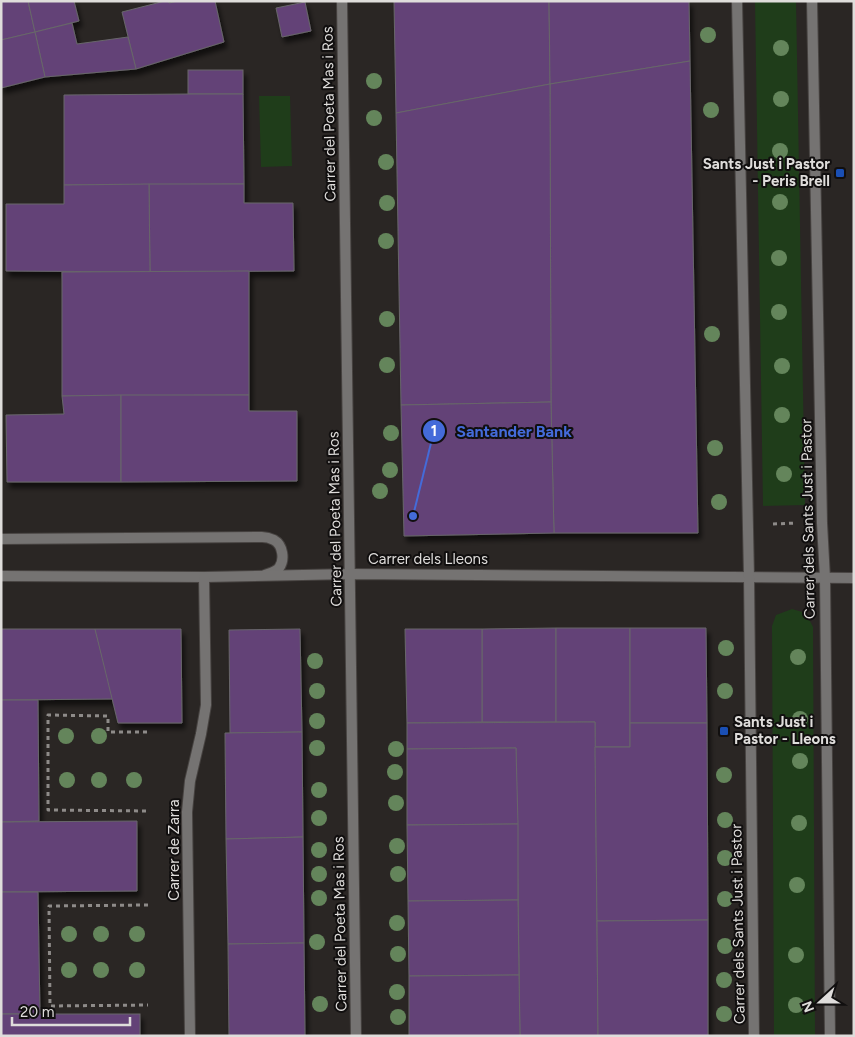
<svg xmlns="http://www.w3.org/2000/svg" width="855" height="1037" font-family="Figtree,sans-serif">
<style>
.green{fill:#1f3d1a}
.building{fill:#634377;stroke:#68666a;filter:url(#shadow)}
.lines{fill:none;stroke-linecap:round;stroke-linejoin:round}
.service-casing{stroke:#474341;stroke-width:12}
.minor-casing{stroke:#474341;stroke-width:12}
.tertiary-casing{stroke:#474341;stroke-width:12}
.path{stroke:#8e8b89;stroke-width:3;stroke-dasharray:4 4;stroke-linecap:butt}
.service{stroke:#757372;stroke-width:10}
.minor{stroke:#757372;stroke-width:10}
.tertiary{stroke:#757372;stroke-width:10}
.tree{fill:#64855b}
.transit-dot{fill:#1a4fb4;stroke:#110f0f;stroke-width:2}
.labels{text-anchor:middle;stroke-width:4;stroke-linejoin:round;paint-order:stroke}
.street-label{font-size:15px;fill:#dfdddb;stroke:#110f0f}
.poi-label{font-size:15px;font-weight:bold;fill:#dfdddb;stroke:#110f0f;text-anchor:end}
.leader{fill:none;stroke:#446bd9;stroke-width:2}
.callout-dot{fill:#446bd9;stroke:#110f0f;stroke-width:2}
.mark-label{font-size:15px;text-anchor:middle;font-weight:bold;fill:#fff}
.callout-label{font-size:16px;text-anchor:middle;font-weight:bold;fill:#446bd9;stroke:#110f0f;stroke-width:4;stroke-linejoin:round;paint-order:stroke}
</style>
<defs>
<filter id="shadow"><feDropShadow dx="3" dy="5.5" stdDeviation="2.5" flood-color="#0009"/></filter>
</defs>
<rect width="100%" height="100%" fill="#2a2624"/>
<g class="green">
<path d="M755,1H796L805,505L763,506Z"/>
<path d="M259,96H290L292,166L261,167Z"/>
<path d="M792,609L806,613L813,627L815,1036H774L772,626L776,615Z"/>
</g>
<g class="building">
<path d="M1,1H28L35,32L1,40Z"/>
<path d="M28,1H74L79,21L35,32Z"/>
<path d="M165,1H169V3L178,1H215L224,42L136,69L122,12Z"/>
<path d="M394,1H549L550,84L396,113Z"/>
<path d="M549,1H689L690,61L550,84Z"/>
<path d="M305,2L311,31L282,37L276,8Z"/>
<path d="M72,23L77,44L128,37L136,69L45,77L35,32Z"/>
<path d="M35,32L45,77L1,88V40Z"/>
<path d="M690,61L698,533H554L551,402L550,84Z"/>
<rect x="188" y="70" width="55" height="24"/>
<path d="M550,84L551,402L401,405L396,113Z"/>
<path d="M188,94H243L244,184L64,185V95Z"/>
<path d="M149,184H244V203H293L294,271L150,272Z"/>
<path d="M149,184L150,272L6,271V204H64V185Z"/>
<path d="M249,271V395L62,396V272Z"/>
<path d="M121,395V482H7L6,415L64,414L62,396Z"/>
<path d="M121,395H249V411H297V481L121,482Z"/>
<path d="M551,402L554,533L404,536L401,405Z"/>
<path d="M556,628V722H482V629Z"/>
<path d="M556,628H630V747H595V722H556Z"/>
<path d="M630,628H706L707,723H630Z"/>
<path d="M1,629H95L113,699L1,700Z"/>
<path d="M95,629H181L182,723H118Z"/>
<path d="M300,629L302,732L230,733L229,630Z"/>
<path d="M405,629H482V722L407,723Z"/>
<path d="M1,700H38L39,821L1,822Z"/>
<path d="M595,722L598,1036H520L516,748L407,749V723Z"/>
<path d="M630,723H707L708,920L597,921L595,747H630Z"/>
<path d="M302,732L303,837L226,839L225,733Z"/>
<path d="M516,748L518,824L407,825V749Z"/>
<path d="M137,821V891L1,892V822Z"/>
<path d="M518,824V900L408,901L407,825Z"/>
<path d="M303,837L304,943L228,944L226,839Z"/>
<path d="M1,892H38L40,1014H1Z"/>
<path d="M518,900L519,975L409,976L408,901Z"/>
<path d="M708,920V1036H598L597,921Z"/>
<path d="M304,943L305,1036H229L228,944Z"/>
<path d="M519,975L520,1036H409V976Z"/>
<rect x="1" y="1014" width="139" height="22"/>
</g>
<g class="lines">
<defs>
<path id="service" d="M1,539L262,537C266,537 270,538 274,540C283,545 285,560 279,568C275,572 270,573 265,575"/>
<g id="minor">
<path d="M342,1L356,1036"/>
<path d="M1,576L204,577L351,574L854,578"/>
<path d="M190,1036L187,812L190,781L201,734L206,705L204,577"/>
</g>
<g id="tertiary">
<path d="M737,1L749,577L754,1036"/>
<path d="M812,1L822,523L825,578L830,1036"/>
</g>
</defs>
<use href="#service" class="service-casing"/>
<use href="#minor" class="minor-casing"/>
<use href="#tertiary" class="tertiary-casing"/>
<g class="path">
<path d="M773,524L797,523"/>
<path d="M147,732H108V716L48,715V810L148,811"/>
<path d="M148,905L49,906L50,1006L148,1005"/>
</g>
<use href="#service" class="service"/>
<use href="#minor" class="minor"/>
<use href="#tertiary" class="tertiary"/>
</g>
<g class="tree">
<circle cx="708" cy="35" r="8"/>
<circle cx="781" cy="48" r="8"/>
<circle cx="374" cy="81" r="8"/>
<circle cx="781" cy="99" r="8"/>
<circle cx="711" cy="110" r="8"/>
<circle cx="374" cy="118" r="8"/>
<circle cx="780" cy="151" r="8"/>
<circle cx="386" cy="162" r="8"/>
<circle cx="780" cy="202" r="8"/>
<circle cx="387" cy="203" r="8"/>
<circle cx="386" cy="241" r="8"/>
<circle cx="779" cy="258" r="8"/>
<circle cx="779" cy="312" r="8"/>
<circle cx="387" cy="319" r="8"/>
<circle cx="712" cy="334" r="8"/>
<circle cx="387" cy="365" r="8"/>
<circle cx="782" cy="366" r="8"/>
<circle cx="782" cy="415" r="8"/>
<circle cx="391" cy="433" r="8"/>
<circle cx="715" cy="448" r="8"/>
<circle cx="390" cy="470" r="8"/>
<circle cx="784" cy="474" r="8"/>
<circle cx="380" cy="491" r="8"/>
<circle cx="719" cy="502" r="8"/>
<circle cx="726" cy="648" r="8"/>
<circle cx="798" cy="657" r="8"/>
<circle cx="315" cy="661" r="8"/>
<circle cx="317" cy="691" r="8"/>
<circle cx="725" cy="691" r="8"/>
<circle cx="800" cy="719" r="8"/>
<circle cx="317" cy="721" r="8"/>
<circle cx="66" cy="736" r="8"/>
<circle cx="99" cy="736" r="8"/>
<circle cx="317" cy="748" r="8"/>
<circle cx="396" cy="749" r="8"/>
<circle cx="800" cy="761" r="8"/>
<circle cx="395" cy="772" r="8"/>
<circle cx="724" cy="775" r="8"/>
<circle cx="67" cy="780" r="8"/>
<circle cx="99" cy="780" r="8"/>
<circle cx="134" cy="780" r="8"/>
<circle cx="319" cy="790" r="8"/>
<circle cx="396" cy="803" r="8"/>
<circle cx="319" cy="818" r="8"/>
<circle cx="725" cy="820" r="8"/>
<circle cx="799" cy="823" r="8"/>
<circle cx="397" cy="846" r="8"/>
<circle cx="319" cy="850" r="8"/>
<circle cx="725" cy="858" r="8"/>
<circle cx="319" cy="874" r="8"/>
<circle cx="398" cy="874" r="8"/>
<circle cx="797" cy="885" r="8"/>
<circle cx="319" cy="898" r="8"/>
<circle cx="725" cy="899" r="8"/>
<circle cx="397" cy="923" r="8"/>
<circle cx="69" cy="934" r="8"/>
<circle cx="101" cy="934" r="8"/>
<circle cx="137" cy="934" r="8"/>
<circle cx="317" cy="942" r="8"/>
<circle cx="725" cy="946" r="8"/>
<circle cx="398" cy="954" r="8"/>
<circle cx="796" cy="955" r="8"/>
<circle cx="69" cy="970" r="8"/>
<circle cx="101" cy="970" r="8"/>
<circle cx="137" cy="970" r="8"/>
<circle cx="724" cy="980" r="8"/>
<circle cx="397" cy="992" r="8"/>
<circle cx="320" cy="1004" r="8"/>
<circle cx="796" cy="1005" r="8"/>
<circle cx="724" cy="1014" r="8"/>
<circle cx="398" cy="1017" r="8"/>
</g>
<g class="transit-dot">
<rect x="835" y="168" width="10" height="10" rx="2.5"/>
<rect x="719" y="726" width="10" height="10" rx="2.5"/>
</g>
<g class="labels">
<g class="street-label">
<text transform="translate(329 114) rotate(-91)" y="5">Carrer del Poeta Mas i Ros</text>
<text transform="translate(335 519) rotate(-91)" y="5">Carrer del Poeta Mas i Ros</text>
<text transform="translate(808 519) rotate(-91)" y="5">Carrer dels Sants Just i Pastor</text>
<text x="428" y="564">Carrer dels Lleons</text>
<text transform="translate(174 850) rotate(-90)" y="5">Carrer de Zarra</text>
<text transform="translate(340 924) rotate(-91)" y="5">Carrer del Poeta Mas i Ros</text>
<text transform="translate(738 924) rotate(-91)" y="5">Carrer dels Sants Just i Pastor</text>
</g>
<g class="poi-label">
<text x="830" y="169">Sants Just i Pastor<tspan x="830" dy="17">- Peris Brell</tspan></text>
<text x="734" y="727" text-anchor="start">Sants Just i<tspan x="734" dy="17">Pastor - Lleons</tspan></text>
</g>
</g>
<path class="leader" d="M413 516L434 431"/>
<g class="callout-dot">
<circle cx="413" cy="516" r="5"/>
<circle cx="434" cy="431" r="12"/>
</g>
<g class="mark-label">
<text x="434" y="436">1</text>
</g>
<g class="callout-label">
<text x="514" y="437">Santander Bank</text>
</g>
<rect width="855" height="1037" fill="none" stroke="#dfdddb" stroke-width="5"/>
<g transform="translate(820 1002) rotate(249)" stroke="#110f0f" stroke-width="4" paint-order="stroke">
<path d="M0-4L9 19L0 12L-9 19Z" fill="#dfdddb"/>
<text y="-8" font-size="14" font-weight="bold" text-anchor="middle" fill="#dfdddb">N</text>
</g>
<path d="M12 1017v8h118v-8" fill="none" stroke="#dfdddb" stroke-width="2.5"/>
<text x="20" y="1017" font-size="15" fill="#dfdddb" stroke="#110f0f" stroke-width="4" paint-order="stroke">20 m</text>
</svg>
